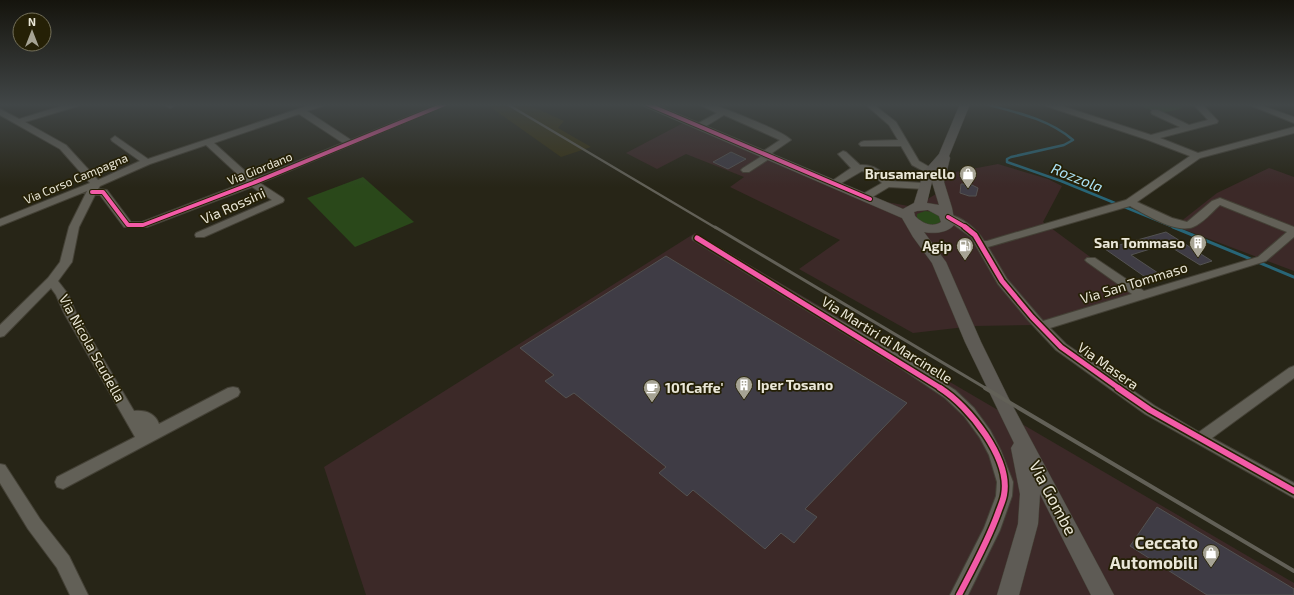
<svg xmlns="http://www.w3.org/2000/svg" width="1294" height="595" font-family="'Exo 2',sans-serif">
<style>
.commercial{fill:#3c2928}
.built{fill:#363011}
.green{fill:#2a481a}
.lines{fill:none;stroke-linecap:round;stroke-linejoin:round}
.stream-far1{stroke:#286577;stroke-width:2.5}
.stream{stroke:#286577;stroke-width:3}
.building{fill:#3f3c45;stroke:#535251}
.minor-casing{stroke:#444136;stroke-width:2}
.major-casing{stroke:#444136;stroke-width:1}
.minor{fill:#626057;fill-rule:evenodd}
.major{fill:#5e5b55;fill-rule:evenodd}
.rail-far2{stroke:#626057;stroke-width:2.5}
.rail-far1{stroke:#626057;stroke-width:3}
.rail{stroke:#626057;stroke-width:4}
.cycleway-far2-casing{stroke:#252006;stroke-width:6}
.cycleway-far1-casing{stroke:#252006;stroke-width:8}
.cycleway-casing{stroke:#252006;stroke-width:9}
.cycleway-far2{stroke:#f35aa7;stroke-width:4}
.cycleway-far1{stroke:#f35aa7;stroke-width:5}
.cycleway{stroke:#f35aa7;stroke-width:6}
.labels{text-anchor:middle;stroke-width:3.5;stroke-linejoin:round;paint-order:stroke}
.far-street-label{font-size:12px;fill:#eae7d8;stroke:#252006}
.poi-label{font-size:14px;font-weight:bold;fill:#eae7d8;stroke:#252006;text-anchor:end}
.street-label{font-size:14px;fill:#eae7d8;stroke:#252006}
.water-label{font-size:15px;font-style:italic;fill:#ade3f7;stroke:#252006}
.near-street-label{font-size:17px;fill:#eae7d8;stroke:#252006}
.near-poi-label{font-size:17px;font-weight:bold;fill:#eae7d8;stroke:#252006;text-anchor:end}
</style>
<rect width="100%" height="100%" fill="#272517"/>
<g class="commercial">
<path d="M687,121L870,199L914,207L936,194L945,174L998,164L1048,179L1062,186L1043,222L1143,296L1039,325L974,326L913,333L799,269L840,240L730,187L744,177L686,154L657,169L626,153Z"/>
<path d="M1269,168L1294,177V271L1175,226L1217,193Z"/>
<path d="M695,233L1294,583V595H366L324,467Z"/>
</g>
<path class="built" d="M486,104H527L564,121L558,128L591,147L561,157Z"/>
<g class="green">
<path d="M1137,104H1175L1183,108C1160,114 1159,114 1137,104Z"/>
<path d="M363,177L414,222L355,247L307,198Z"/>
<path d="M925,211L934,212L940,216L941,221C934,228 924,224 917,218V214Z"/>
</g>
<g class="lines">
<path class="stream-far1" d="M985,104C1015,112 1049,119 1073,140L1064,145L1011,157L1007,159V162L1061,181L1176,228"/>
<path class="stream" d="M1173,227L1294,277"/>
</g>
<g class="building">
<path d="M731,152L746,159L728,169L713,162Z"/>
<path d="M961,184H970L978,188L976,196H969L960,193Z"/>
<path d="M1166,232L1212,261L1200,265L1166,244L1131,255L1164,277L1151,281L1105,249Z"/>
<path d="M666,256L907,403L805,509L817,517L794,543L781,533L765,549L693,490L687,496L659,473L666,467L574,393L566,398L545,381L554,375L520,348Z"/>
<path d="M1157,507L1294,589V595H1207L1130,546Z"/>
</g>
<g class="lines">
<defs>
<g id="minor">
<path d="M68,104H79L78,106L25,122L66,145L98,180L140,161L112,141L111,139L115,136L148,159L313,104H324L323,106L307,111L351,140L439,104H449L260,183L283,198L284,200L283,202L204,237H196L195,235L196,233L272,200L252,187L147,227H124L100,195H95L79,227L72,262L58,281L68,294L76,313L134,411C145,410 155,413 159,424L228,388L233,387L238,388L240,392L238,396L63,489L57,487L55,482L57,477L135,437L64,313L56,295L51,288L4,336L0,337V325L48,278L60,262L69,227L87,191L0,226V219L90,183L60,149L0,115V109L19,119ZM299,114L343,143L254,179L214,143ZM206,145L246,182L142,222H131L107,190L98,189L100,186L150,164Z"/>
<path d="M163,104H172L174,106L170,108Z"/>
<path d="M698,104C701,103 706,103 710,104C724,108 783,131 791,140L772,153L774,155L772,157L749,172H743L741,170L743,168L762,156L760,154L762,152L780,140L724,115L703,128H697L696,126L697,124L717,113Z"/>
<path d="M865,104H873L896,122L919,161L933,169L942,180L940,182H934L927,173L912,165L901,146H861L859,144L861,142L864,141L898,140L889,125Z"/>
<path d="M1045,104H1056L1151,135L1180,127L1152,114L1151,112L1152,110H1158L1189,125L1208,120L1193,104H1204L1203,105L1218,121L1217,123L1160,138L1198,153L1294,127V133L1200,158L1137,202L1172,218L1187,222L1212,201L1220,198L1294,227V237L1266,261L1050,328L1066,344L1155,406L1199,432L1289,368L1294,366V378L1212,438L1294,483V498L1145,414L1056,350L1028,320L998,284L971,237L943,217L948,214C962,217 976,228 984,241H987L1126,200L1190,156L1148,140L1046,106ZM1220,205L1287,232L1258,257L1144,291L1095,258H1087L1085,260L1087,262L1132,294L1043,321L1007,279L988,247L1130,206C1145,214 1176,234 1193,227C1203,223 1212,212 1220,205Z"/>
<path d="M1247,104H1257L1294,117V123Z"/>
<path d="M843,151L846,152L860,165C873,164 883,171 890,181L924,183L929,186L924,189L889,187L869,199H861L860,197L861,195L882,183L871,173L862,171L838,185H832L830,183L832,181L851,168L838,154Z"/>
<path d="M697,235L909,361L955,390L974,408L990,430L1001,451L1013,482L1012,496L1000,530L968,595H950L984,528L996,496L997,482L989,455L980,438L964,416L945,398L899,367L693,240L692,238L693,236Z"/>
<path d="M0,464L5,465L40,519L69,556L88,595H70L57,568L28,529L0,483Z"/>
</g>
<path id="major" d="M642,104H655L903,209L914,203L924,171L939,154L960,104H970L949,156L950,158L944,182L952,208L955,224C948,233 934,234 924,232L946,262L981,342L1008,397L1114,595H1091L1040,494L1038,524L1019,595H997L1018,524L1020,494L1011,448L1014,443L965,342L932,263L913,237L902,218L643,106ZM932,182L939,205L927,203ZM928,210L939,216L941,222C932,228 922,223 915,216L914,212L917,211Z"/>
</defs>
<use href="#minor" class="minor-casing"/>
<use href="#major" class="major-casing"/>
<use href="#minor" class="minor"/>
<use href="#major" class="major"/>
<path class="rail-far2" d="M507,104L716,228"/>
<path class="rail-far1" d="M715,227L987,389"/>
<path class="rail" d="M985,388L1294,571"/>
<defs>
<g id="cycleway-far2">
<path d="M647,104L870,199"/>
<path d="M92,192H103L128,225H143L253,183L445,104"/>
<path d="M948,217L967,228"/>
</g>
<g id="cycleway-far1">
<path d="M965,227L975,235L1002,281L1032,317L1061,347L1120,389"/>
<path d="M697,238L942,389"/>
</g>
<g id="cycleway">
<path d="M940,388C969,406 1011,459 1004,495C1003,501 1000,507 998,513C988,541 973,568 959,595"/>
<path d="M1118,388L1150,410L1294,491"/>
</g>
</defs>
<use href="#cycleway-far2" class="cycleway-far2-casing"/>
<use href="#cycleway-far1" class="cycleway-far1-casing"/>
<use href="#cycleway" class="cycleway-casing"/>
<use href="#cycleway-far2" class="cycleway-far2"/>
<use href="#cycleway-far1" class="cycleway-far1"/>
<use href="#cycleway" class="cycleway"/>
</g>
<linearGradient id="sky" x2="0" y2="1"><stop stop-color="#15140d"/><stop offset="0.56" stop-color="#414647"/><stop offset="1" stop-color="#414647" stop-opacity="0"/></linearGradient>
<rect width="1294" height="187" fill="url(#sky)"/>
<defs>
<symbol id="shop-pin" viewBox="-11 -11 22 30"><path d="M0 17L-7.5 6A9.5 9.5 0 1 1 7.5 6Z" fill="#a6a394" stroke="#252006"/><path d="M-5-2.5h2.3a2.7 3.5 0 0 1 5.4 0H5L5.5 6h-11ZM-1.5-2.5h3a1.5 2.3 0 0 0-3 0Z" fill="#fff"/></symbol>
<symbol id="building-pin" viewBox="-11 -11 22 30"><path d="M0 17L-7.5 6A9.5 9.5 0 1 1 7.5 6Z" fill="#a6a394" stroke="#252006"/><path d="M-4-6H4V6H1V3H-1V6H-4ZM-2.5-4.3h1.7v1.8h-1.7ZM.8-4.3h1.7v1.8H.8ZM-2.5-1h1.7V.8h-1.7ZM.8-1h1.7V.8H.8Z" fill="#fff"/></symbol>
<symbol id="fuel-pin" viewBox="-11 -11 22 30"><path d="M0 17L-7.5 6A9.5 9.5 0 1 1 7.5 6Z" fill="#a6a394" stroke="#252006"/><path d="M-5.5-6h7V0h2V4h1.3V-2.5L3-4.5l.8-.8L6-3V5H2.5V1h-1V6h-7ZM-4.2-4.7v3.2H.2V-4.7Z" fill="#fff"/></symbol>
<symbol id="cafe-pin" viewBox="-11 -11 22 30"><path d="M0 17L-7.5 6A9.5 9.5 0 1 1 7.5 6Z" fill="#a6a394" stroke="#252006"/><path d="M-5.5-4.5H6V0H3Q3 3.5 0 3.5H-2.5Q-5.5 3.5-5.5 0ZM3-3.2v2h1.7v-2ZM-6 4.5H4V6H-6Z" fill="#fff"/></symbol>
</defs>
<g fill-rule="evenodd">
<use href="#shop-pin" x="958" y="164" width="20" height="27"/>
<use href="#building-pin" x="1188" y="233" width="20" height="27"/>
<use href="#fuel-pin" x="955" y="236" width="20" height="27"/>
<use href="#building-pin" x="734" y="375" width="20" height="27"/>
<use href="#cafe-pin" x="642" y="378" width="20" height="27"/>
<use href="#shop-pin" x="1201" y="543" width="20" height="27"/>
</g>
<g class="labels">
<g class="far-street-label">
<text transform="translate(260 169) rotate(-22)" y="4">Via Giordano</text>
<text transform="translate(76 179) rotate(-23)" y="4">Via Corso Campagna</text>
</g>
<g class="poi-label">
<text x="955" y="179">Brusamarello</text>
<text x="1185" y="248">San Tommaso</text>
<text x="952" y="251">Agip</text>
<text x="757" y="390" text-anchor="start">Iper Tosano</text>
<text x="665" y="393" text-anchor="start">101Caffe'</text>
</g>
<g class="street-label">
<text transform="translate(233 206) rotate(-24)" y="5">Via Rossini</text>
<text transform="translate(1134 283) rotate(-17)" y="5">Via San Tommaso</text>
<text transform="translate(887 340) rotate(32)" y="5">Via Martiri di Marcinelle</text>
<text transform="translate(92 348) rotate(61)" y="5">Via Nicola Scudella</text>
<text transform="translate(1108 366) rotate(35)" y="5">Via Masera</text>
</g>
<g class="water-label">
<text transform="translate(1077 178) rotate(22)" y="5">Rozzola</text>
</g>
<g class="near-street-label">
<text transform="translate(1053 498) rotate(62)" y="6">Via Gombe</text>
</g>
<g class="near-poi-label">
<text x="1198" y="549">Ceccato<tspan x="1198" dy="20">Automobili</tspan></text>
</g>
</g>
<g transform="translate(32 32)"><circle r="19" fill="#252006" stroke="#74705a"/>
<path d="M0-3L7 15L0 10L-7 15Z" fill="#a6a394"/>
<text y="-6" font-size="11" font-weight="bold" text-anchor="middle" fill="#eae7d8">N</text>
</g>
</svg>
